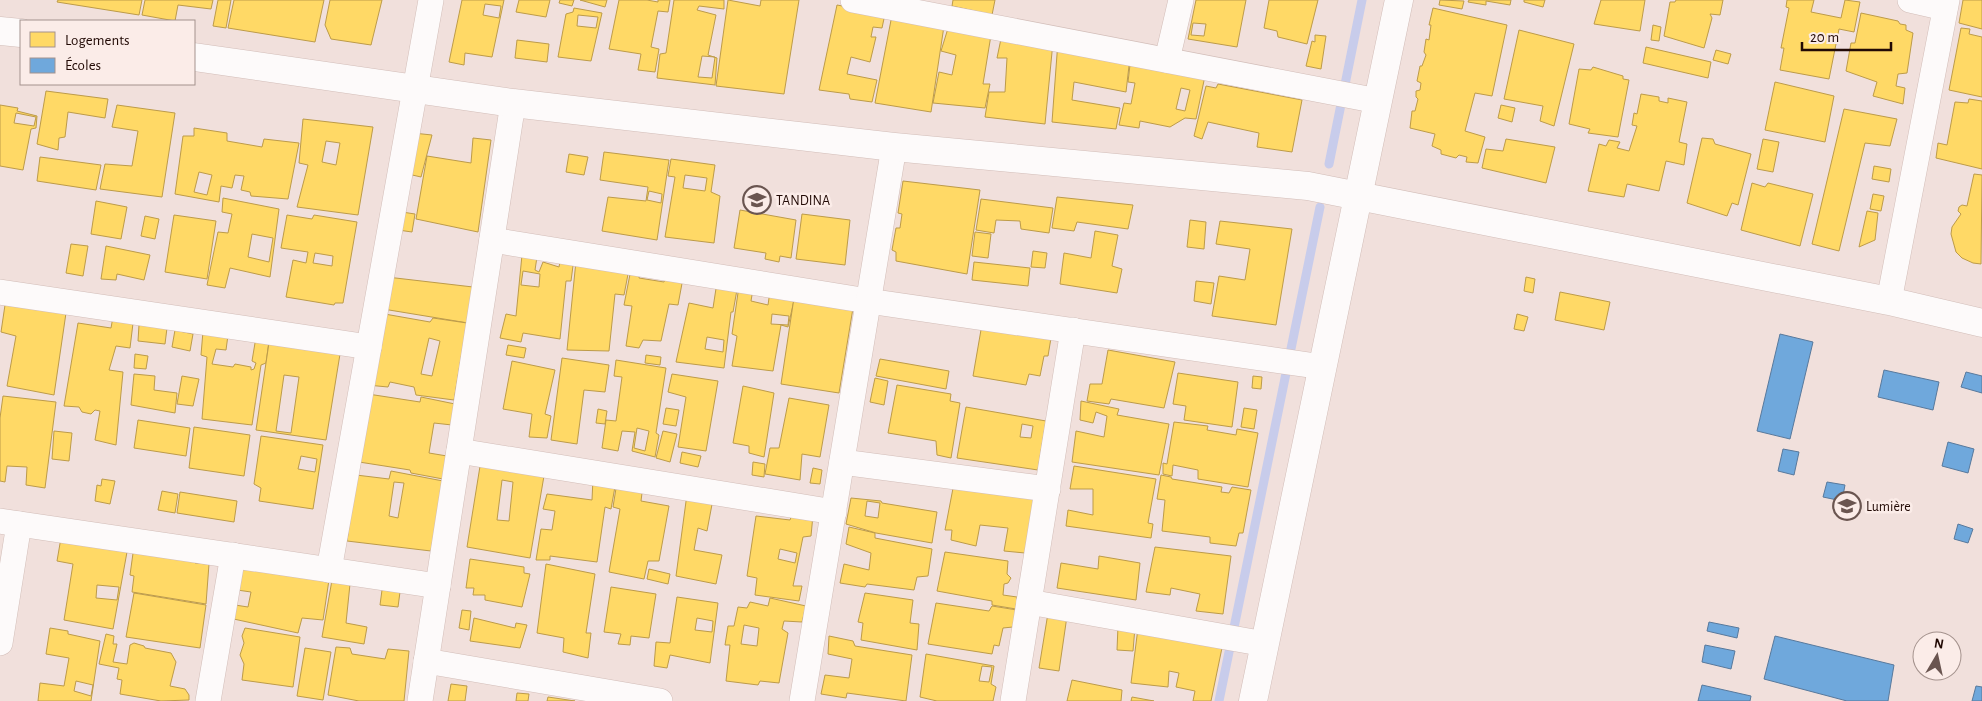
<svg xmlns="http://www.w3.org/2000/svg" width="1982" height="701" font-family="'Alegreya Sans',sans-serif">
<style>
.homes{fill:#ffd966;stroke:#bd9b49;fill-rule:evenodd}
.schools{fill:#6fa8dc;stroke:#58799c}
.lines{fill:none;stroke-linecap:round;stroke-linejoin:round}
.stream{stroke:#c8cceb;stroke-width:9}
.minor-casing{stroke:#d2bdb8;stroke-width:26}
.tertiary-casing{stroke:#d2bdb8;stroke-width:29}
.minor{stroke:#fdfafa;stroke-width:25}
.tertiary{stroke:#fdfafa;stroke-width:28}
.labels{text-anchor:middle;stroke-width:5;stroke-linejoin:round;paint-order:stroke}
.poi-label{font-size:14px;fill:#220a05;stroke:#fbece8;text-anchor:start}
</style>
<rect width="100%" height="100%" fill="#f1e0dc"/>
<g class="homes">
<path d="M58,0H142L139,15L57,2Z"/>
<path d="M145,0H213L211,9L178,5L175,21L142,15Z"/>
<path d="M218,0H231L226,28L213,26Z"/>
<path d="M234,0H324L315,42L228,28Z"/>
<path d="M330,0H382L371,45L331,39L325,25Z"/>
<path d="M462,0H504L492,57L465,53L464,65L449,62ZM485,4L501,6L499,18L483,15Z"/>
<path d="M519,0H550L546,17L516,12Z"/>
<path d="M560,0H574L572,6L559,3Z"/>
<path d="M580,0H607L605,7Z"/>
<path d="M619,0H647L658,2V0H670L668,12L658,11L651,47L659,49L655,72L638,70L641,54L609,49Z"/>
<path d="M674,0H724V9L699,6L697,10L716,15L708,55L717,58L715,85L657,78L660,54L666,53ZM702,56L715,57L712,78L698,77Z"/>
<path d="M728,0L760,6L761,0H799L784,94L716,86Z"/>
<path d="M953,0H995L992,15L952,6Z"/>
<path d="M1196,0H1246L1237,47L1188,39ZM1193,23L1206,24L1204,36L1191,35Z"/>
<path d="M1269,0H1318L1307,44L1278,37L1277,31L1264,28Z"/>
<path d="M1440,0L1464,1L1462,9L1439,5Z"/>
<path d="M1469,0H1511L1510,5L1486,1V5L1468,2Z"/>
<path d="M1524,0H1545L1543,7L1524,2Z"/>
<path d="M1601,0H1645L1640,31L1594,24Z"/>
<path d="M1676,0H1723L1720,15L1710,14L1712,18L1704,48L1664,36L1670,2H1675Z"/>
<path d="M1787,0H1814L1811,12L1841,18L1845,0L1860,2L1854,32L1839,29L1829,79L1780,70L1784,48H1781L1789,8L1786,7Z"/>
<path d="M1963,0H1982V29L1959,23Z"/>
<path d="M837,5L885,14L882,28L873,27L871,37H876L870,62L851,57L847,74L877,80L872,102L850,99L849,94L819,90Z"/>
<path d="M574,8L602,13L591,61L558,57L566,14L573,12ZM578,15L598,17L596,28L577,26Z"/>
<path d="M1433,8L1507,25L1492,96L1475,93L1465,131L1485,137L1478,163L1466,162L1467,157L1459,155L1456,158L1441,154V150L1432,146L1435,134L1410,128L1412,111H1415L1418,99L1416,97V91L1420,90L1421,83L1417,81L1420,66H1422L1426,55L1424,52L1426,39L1429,40L1431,25H1429Z"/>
<path d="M1861,13L1898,21L1900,24L1906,25V30L1913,33L1907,73L1898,74L1896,86L1905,88L1903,104L1873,96L1877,82L1846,71L1851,43H1855Z"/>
<path d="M892,15L944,26L931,112L875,103Z"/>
<path d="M949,25L992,29L983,84H990L985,108L933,103L939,72L952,75L956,55L941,51Z"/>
<path d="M1653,25L1661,27L1659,41L1651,40Z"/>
<path d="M1961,28L1970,29L1969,34L1982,37V97L1949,90Z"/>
<path d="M1519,30L1574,44L1554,126L1540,121L1543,106L1504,99Z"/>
<path d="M1002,34L1053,42L1045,124L985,117L989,92H1005L1007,58H997Z"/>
<path d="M1315,35L1326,36L1321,69L1306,66L1312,41L1315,42Z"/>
<path d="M517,40L549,44L547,62L515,58Z"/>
<path d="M1058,41L1130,57L1126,92L1074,82L1072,100L1120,108L1116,129L1052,122Z"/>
<path d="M1646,47L1711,62L1708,78L1643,63Z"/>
<path d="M1716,50L1731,54L1728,64L1713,60Z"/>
<path d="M1131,56L1206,71L1196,119L1185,118L1170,127L1140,121L1139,128L1119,125L1124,103L1131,104L1135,83L1128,82ZM1181,88L1190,90L1185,111L1176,109Z"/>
<path d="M1593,67L1623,76V79L1629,80L1618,137L1588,133L1590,129L1569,124L1579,69L1591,70Z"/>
<path d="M1775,82L1834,96L1825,142L1765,130Z"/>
<path d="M1218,84L1302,100L1292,152L1257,147L1259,133L1208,122L1202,139L1194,136L1206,86L1216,88Z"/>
<path d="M46,91L108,99L105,118L68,112L65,137L59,138L58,150L37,144Z"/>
<path d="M1641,94L1659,97V101L1668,103V98L1687,102L1679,142L1687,144L1684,165L1666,161L1659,191L1627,184L1624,197L1588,191L1599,144L1606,146L1609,140L1620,142L1617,148L1629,151L1637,126L1632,125L1634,113L1637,114Z"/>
<path d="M1969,99L1982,101V169L1936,158L1938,143L1947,145L1955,102L1968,103Z"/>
<path d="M0,105L18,108L17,111L37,116L36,128L31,129L23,170L0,166ZM16,113L36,117L34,126L14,123Z"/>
<path d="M117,105L175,113L162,197L100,189L105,164L132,166L138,131L112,127Z"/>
<path d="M1501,105L1515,108L1512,122L1498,118Z"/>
<path d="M1844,109L1897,119L1890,146L1865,143L1839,251L1812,244Z"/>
<path d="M303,119L373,127L358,215L297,207L308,165L299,163ZM326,141L340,143L336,165L322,162Z"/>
<path d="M194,128L227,133V141L262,147L264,139L299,143L288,199L251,196L250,192L241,190L244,176L235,175L232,188L221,186L219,202L175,194L183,136H194ZM199,172L212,175L207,195L194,192Z"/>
<path d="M413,133L432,135L421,177L408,174Z"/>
<path d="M473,138L491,140L478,232L416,219L427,156L471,163Z"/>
<path d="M1702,138L1713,139L1715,144L1751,154L1738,205L1732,203L1727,216L1687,203Z"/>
<path d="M1506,139L1555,147L1546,183L1482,168L1486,149L1503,151Z"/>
<path d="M1763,139L1779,142L1773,172L1757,169Z"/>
<path d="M604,152L669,160L657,240L602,231L608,197L646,201L648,187L600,180ZM649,191L662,194L661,203L647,200Z"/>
<path d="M569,154L588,157L584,175L566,172Z"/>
<path d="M40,157L101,165L96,190L37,181Z"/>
<path d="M671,159L715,165L711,192L720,196L714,243L665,237L675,177L668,176ZM685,175L707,178L705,191L683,188Z"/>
<path d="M1874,166L1891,169L1889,182L1872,179Z"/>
<path d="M1974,174L1982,175L1981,264L1973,263L1962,258L1956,252L1951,234L1952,227L1961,214L1958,211L1959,207L1962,205L1967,206Z"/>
<path d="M903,181L980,190L967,274L896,261V252L892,250L896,228H900L902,214L898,213Z"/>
<path d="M1752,183L1765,187L1768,183L1813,194L1800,246L1741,230Z"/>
<path d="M1873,194L1884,196L1881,211L1870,209Z"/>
<path d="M1057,197L1133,205L1128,229L1077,222L1074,231L1052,228Z"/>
<path d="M223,198L279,209L270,277L230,268L225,288L207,285L218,232L228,233L232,214L222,212ZM252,234L273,238L269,262L248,257Z"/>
<path d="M981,199L1053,208L1049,233L1021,229L1020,221L996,220L994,233L976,230Z"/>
<path d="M96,201L127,207L121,239L91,234Z"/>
<path d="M740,210L796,220L791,258L780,256L779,262L765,259L766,253L734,248Z"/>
<path d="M1867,211L1878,213L1875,240L1859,247Z"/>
<path d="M402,212L415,214L412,232L398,230Z"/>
<path d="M802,214L850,220L845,265L796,259Z"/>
<path d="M174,215L216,221L207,279L165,272Z"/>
<path d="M287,215L312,219L314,215L357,222L343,303H335L334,305L286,297L293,260L306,263L308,252L281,248ZM315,253L333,256L332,266L313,263Z"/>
<path d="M145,216L159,219L155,239L141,236Z"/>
<path d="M1190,220L1206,222L1204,249L1187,247Z"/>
<path d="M1220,221L1292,229L1276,325L1212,316L1219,276L1245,280L1250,249L1216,244Z"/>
<path d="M1095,231L1118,235L1112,266L1122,269L1117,293L1060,284L1064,253L1091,258Z"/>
<path d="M975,232L991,234L988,258L972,256Z"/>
<path d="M71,244L88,246L83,276L66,273Z"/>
<path d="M106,246L150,255L144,280L117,274L116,280L101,279Z"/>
<path d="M1033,251L1047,253L1045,268L1031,267Z"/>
<path d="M522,255L537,257L535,270L539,272L543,262L559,267L561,256L574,258L571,281H566L560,339L523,333L521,342L500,338L506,314L516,316ZM523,271L540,274L539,287L521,285Z"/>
<path d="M576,261L629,269L624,295L615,294L609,351L567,350Z"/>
<path d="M974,262L1030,268L1028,286L972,280Z"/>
<path d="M631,269L640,270L639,278L664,282L667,274L683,278L678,305L669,304L661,341L643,340L639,348L626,346L632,306L624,305Z"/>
<path d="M387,277L473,287L468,323L383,309Z"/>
<path d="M1526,277L1535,279L1533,293L1524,291Z"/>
<path d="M1196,281L1214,283L1211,304L1194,301Z"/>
<path d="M717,282L738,284L733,312H731L724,368L676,362L689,303L713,308ZM707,337L724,340L723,352L705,349Z"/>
<path d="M739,286L753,289L751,301L768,305L770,291L795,296L788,327L781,325L773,371L732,366L737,336L732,334ZM772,314L789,316L788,325L771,324Z"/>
<path d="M795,291L854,302L839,393L781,384Z"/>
<path d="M1560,292L1610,302L1604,330L1555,320Z"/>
<path d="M5,305L66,313L54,395L7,386L16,336L1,332Z"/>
<path d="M114,311L134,315L130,348L116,346L109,370L123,372L116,445L95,440L100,411L95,410L91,414L82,412L79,407L64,406L78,323L111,328Z"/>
<path d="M379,313L430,322L433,318L467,323L454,400L416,395L414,387L390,382L388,387L367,385ZM429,338L440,341L432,376L421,374Z"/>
<path d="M1517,314L1528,317L1524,331L1514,329Z"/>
<path d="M982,324L1051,338L1048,356H1044L1040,376L1029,374L1026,385L973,376Z"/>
<path d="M139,325L167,328L165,344L138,341Z"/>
<path d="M175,330L193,334L190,351L172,347Z"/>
<path d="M203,331L228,335L226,350L216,349L212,364L233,367L235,364L251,367V370L254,369L256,363L252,361L256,337L269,341L266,363L261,365L252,425L202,419L207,357L201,355Z"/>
<path d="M270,336L341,348L326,440L256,430ZM284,375L299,377L291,433L276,431Z"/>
<path d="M508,345L526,348L524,358L506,355Z"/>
<path d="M1108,350L1175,362L1164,408L1111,399L1109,404L1087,401L1090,384H1102Z"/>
<path d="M135,354L148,356L146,369L134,368Z"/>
<path d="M646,355L661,357L660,365L645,363Z"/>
<path d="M562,358L609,365L605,392L584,390L577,444L551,440Z"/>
<path d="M880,359L949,371L946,389L876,376Z"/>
<path d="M616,360L666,368L656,433L659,435L655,457L632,451L635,432L622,431L618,451L602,448L606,420L616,421L622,377L614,376ZM637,428L649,431L645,451L634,448Z"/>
<path d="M512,361L555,370L545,414L551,416L547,438L529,437L532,414L503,409Z"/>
<path d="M1178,373L1238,382L1232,427L1184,420L1186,406L1173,404Z"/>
<path d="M134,374L155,376L154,390L177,393L175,413L131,405Z"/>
<path d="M672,374L718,381L706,451L678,447L686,397L668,392Z"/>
<path d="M182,376L199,379L193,406L177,404Z"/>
<path d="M1253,376L1262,377L1261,389L1252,388Z"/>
<path d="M875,378L888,381L884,405L870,402Z"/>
<path d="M897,385L951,394L950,401L960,403L951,458L937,455L936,441L888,433Z"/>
<path d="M743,386L774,393L764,457L749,453V446L733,443Z"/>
<path d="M368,394L420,402L421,397L455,404L452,425L434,423L429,453L447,456L443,479L411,473L410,470L359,462Z"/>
<path d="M3,396L56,402L45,488L26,485L27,467L7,466L5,482L0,481V418Z"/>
<path d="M789,398L829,405L820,457L802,454L800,480L765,474L770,448H779Z"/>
<path d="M1081,401L1119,409L1117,415L1169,424L1159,475L1072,462L1076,431L1104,437L1107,416L1096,412L1093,423L1080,420Z"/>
<path d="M966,407L1046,421L1038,470L957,458ZM1022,424L1033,426L1031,438L1020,437Z"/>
<path d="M666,408L679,410L676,426L663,424Z"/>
<path d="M1244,408L1257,410L1254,429L1241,427Z"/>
<path d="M598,409L607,411L605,424L596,423Z"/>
<path d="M138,420L190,428L186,456L134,448Z"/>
<path d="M1174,422L1208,426L1207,430L1236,435L1237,429L1258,433L1248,487L1198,479V470L1173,465L1172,476L1163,474V463L1167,464Z"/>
<path d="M194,427L250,435L244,476L189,468Z"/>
<path d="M54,431L72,433L69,461L52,459Z"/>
<path d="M663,431L677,434L670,462L656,458Z"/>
<path d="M261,436L323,445L313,509L259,501L261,488L254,484ZM301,456L317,459L315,472L298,469Z"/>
<path d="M682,452L701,456L698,467L680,463Z"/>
<path d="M481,460L545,470L530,558L467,547ZM502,480L513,482L509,521L497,520Z"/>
<path d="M753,462L765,464L764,477L752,475Z"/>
<path d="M1074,466L1156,479L1148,523L1153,524L1151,538L1066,526L1068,510L1093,515V489H1070Z"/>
<path d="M813,468L822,470L820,484L810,483Z"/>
<path d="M391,471L443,481L431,551L347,541L356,475L389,479ZM394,482L404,483L398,518L389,516Z"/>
<path d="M1161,475L1171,477L1172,479L1222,487L1221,492L1229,493L1232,487L1251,490L1243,533H1239L1236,546L1210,543V537L1162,531L1165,500L1157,499Z"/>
<path d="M593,478L616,481L611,509L605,507L597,562L550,556V560H536L541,529L552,530L555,511L543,509L547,494L592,500Z"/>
<path d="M102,479L115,481L110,504L95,501L97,485L101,486Z"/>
<path d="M617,482L643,485L641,501L669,506L659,561H648L644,579L609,572L620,509L613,507Z"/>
<path d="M954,483L1035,495L1025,553L1004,551L1008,528L980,525L976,546L951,540L952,530H945Z"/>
<path d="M162,491L178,494L175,513L158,510Z"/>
<path d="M180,492L237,501L234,522L177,513Z"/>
<path d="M687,494L713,499L707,531L698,528L694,550L722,555L716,584L676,576Z"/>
<path d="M851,498L881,501L882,503L937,512L932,543L876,533L846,524ZM867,501L880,503L878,518L865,516Z"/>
<path d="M793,512L813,515L811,536L803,537L793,586H802L799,601L755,595L757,578L747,576L756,516L790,520ZM780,549L797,553L795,563L778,559Z"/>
<path d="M849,527L875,533V538L932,549L928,576L917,577L914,590L867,584L865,587L840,583L844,564L869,570L871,553L846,544Z"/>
<path d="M62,532L127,552L113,629L64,620L73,564L57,561ZM97,585L119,587L117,600L96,598Z"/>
<path d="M134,546L192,558L195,563L209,564L206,604L132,592L134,576L130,575Z"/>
<path d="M1155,547L1231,556L1223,614L1196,611L1200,594L1171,588L1170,595L1146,592Z"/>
<path d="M945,552L1008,561L1007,574L1011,578L1008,583L1004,584L1003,595L1017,597L1016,609L992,605V601L937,591Z"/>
<path d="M1099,556L1140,563L1136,600L1057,588L1061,563L1098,569Z"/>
<path d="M470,559L524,567V573L530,574L522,607L485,600V595H473L474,588H466Z"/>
<path d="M254,560L330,573L323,620L302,618L298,633L229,618L237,572ZM237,590L251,592L248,607L235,605Z"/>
<path d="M546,564L595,574L586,633H591L588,658L563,652L564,638L537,633Z"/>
<path d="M649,569L670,574L668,584L647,579Z"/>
<path d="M332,580L350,584L346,623L367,627L364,644L322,637Z"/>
<path d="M611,587L656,594L649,638L631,636L630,645L618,644L621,634L604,632Z"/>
<path d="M382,590L400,592L398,607L380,605Z"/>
<path d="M134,593L206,605L200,648L126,637Z"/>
<path d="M865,593L913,600L910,623L919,624L917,650L861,640L863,623L858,622Z"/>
<path d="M677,597L718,603L710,663L670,655L667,668L654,666L656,642L670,643ZM697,618L713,621L712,632L695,630Z"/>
<path d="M770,598L806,606L802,622L784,621L782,629L788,633L779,683L760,681L758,685L726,681L730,645H725L728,626H734L738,607L747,608L750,602L768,606ZM744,625L759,628L757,646L741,644Z"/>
<path d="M936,603L989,611L992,606L1017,610L1013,627L1003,628L999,646L994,645L992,654L928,644Z"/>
<path d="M462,610L471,611L469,630L459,628Z"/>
<path d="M1048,613L1067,616L1059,671L1039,668Z"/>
<path d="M474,618L515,628L516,623L527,625L520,648L470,641Z"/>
<path d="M1118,626L1135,627L1133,651L1117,650Z"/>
<path d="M50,628L68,631V634L100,641L91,701H38L40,683L64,686L69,658L46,654ZM76,681L93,685L91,696L74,691Z"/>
<path d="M245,628L300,637L293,687L242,680L244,664L240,655L244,643L242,636Z"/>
<path d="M1138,628L1223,643L1211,701H1193L1195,691L1176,687L1179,673L1169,671L1168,687L1131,683Z"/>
<path d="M106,634L114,636L113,644H117L113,662L127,664L130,645L134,643L144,646L145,648L171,653L176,662L170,686L185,689L189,695V700L161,701L120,694L122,680L117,679L119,668L99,664Z"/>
<path d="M829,636L853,641L855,646L912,655L906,701L847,693L846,698L821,694L825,675L849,678L852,659L828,654Z"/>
<path d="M336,647L350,648L352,654L385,659L388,649L409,651L404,701H359L328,695Z"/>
<path d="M305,648L331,652L323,700L297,696Z"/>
<path d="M926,654L994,666L991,684L996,687L993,701H937L920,697ZM982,666L992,667L989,682L979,681Z"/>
<path d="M1072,680L1122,690L1121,701H1067Z"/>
<path d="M451,684L467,686L465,701H448Z"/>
<path d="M517,693L529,694L528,701H516Z"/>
<path d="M548,697L575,701H547Z"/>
<path d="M1132,697L1154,701H1131Z"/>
</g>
<g class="schools">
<path d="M1780,334L1813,342L1790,439L1757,431Z"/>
<path d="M1884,370L1939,382L1933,410L1878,397Z"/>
<path d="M1966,372L1982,376V393L1961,387Z"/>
<path d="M1948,442L1974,449L1968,473L1942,466Z"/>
<path d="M1783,449L1799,452L1794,475L1778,471Z"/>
<path d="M1827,482L1845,485L1842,501L1823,497Z"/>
<path d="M1958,524L1973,529L1968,543L1954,539Z"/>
<path d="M1709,622L1739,628L1737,638L1707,631Z"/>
<path d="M1775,636L1894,665L1888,701H1847L1764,679Z"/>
<path d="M1705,645L1735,651L1731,669L1702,662Z"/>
<path d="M1702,685L1751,696L1750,701H1698Z"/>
<path d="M1976,686L1982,687V701H1972Z"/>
</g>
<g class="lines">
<g class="stream">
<path d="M1329,164L1362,0"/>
<path d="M1219,701L1320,207"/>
</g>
<defs>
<g id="minor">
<path d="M853,0L1378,101"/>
<path d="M1910,0L1945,8"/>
<path d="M1167,60L1181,0"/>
<path d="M492,240L868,301L1323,367"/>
<path d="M0,292L369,347"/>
<path d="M1889,301L1947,0"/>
<path d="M459,451L834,512"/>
<path d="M842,462L1048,489"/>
<path d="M0,521L438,586"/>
<path d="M329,570L431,0"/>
<path d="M1029,602L1265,644"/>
<path d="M0,643L19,524"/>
<path d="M426,661L660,701"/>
<path d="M208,701L233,555"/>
<path d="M420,701L513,103"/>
<path d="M802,701L894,147"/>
<path d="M1013,701L1073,330"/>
</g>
<g id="tertiary">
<path d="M0,31L21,33"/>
<path d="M194,57L513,103L894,147L1308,186L1889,301L1982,323"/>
<path d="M1253,701L1399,0"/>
</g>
</defs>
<use href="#minor" class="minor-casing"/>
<use href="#tertiary" class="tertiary-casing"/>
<use href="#minor" class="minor"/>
<use href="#tertiary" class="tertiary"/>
</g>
<defs>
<symbol id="school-ring" viewBox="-11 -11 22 22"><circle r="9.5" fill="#fbece8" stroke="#6a5550" stroke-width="1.5"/><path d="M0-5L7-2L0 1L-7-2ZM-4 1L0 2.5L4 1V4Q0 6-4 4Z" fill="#6a5550"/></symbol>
</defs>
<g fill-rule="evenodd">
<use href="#school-ring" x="741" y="184" width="32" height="32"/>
<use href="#school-ring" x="1831" y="490" width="32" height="32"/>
</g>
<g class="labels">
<g class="poi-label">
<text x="776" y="205">TANDINA</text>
<text x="1866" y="511">Lumière</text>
</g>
</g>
<rect x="20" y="20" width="175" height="65" fill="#fbece8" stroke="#a4928d"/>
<rect x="30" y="32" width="25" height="15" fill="#ffd966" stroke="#a4928d"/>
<text x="65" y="45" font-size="15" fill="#220a05">Logements</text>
<rect x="30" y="58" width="25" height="15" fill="#6fa8dc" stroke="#a4928d"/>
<text x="65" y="70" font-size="15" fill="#220a05">Écoles</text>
<g transform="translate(1937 656) rotate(9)"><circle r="24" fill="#fbece8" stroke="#a4928d"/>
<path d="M0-4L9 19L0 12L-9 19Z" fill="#6a5550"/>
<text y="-8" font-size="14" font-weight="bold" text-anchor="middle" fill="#220a05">N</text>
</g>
<path d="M1802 42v8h89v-8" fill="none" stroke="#220a05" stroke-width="2.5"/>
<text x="1810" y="42" font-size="15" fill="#220a05" stroke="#fbece8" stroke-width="4" paint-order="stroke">20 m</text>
</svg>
